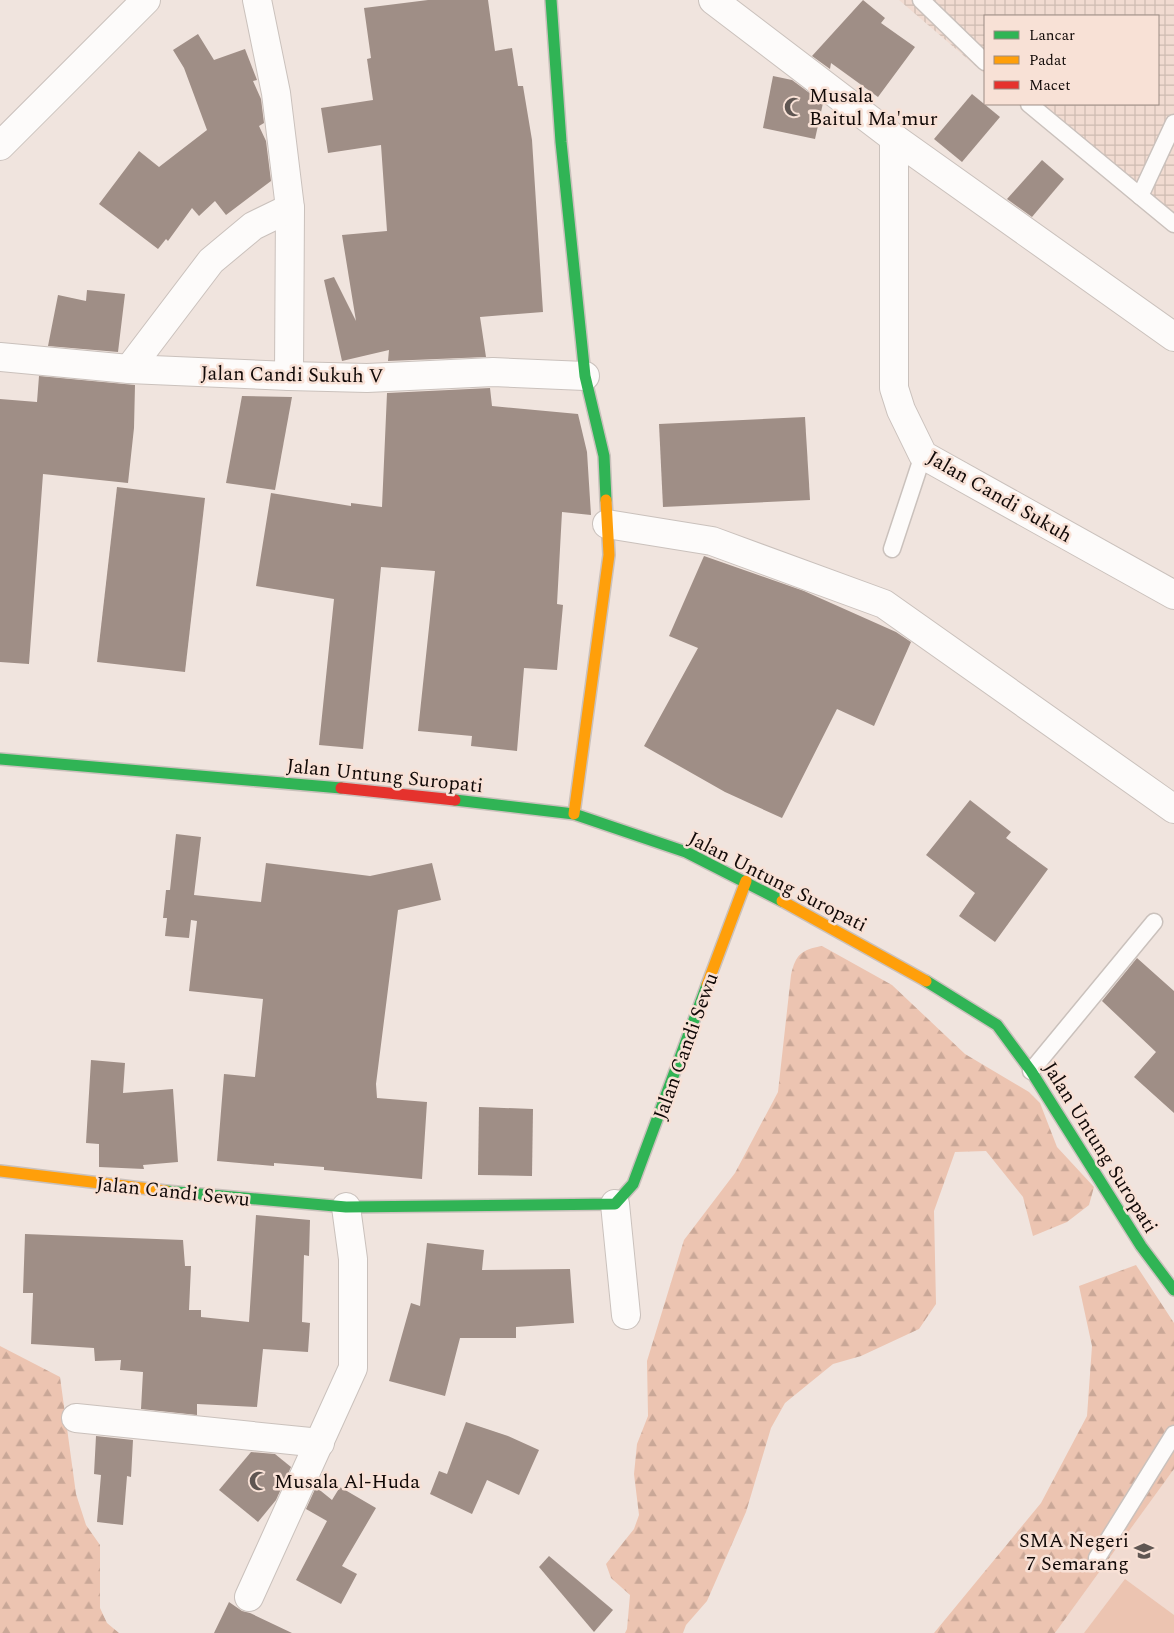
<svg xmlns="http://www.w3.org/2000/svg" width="1174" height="1633" font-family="Spectral,serif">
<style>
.built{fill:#f1dbd1}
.industrial{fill:url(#industrial-grid)}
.green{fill:#ecc4b1}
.forest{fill:url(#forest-firs)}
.building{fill:#9f8e86}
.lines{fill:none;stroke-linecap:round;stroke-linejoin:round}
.lane-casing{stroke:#cac1bc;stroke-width:19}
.street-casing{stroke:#cac1bc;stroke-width:30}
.fast-casing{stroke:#cac1bc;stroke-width:14}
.slow-casing{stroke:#cac1bc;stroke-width:14}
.jam-casing{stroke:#cac1bc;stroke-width:14}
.lane{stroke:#fdfbfa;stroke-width:16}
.street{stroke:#fdfbfa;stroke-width:28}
.fast{stroke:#30b455;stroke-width:11}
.slow{stroke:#ff9f0a;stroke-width:11}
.jam{stroke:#e5322d;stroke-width:11}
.labels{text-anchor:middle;stroke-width:5;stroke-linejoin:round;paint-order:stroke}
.poi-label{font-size:20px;fill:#110907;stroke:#f8e1d6;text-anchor:start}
.street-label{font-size:20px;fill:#110907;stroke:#f8e1d6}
</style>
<defs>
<pattern id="industrial-grid" width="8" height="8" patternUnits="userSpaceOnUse" patternTransform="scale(1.25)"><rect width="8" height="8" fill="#f1dbd1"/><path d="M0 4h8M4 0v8" fill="none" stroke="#cebbb2"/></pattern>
<pattern id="forest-firs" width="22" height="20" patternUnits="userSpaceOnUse" patternTransform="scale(1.25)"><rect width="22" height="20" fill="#ecc4b1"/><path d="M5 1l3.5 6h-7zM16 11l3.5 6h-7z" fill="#c9a797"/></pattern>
</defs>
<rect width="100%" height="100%" fill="#f0e4de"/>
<path class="built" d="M1174,1469V1633H1055Z"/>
<path class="industrial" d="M899,0H1174V234L1021,104H1158V16H985V74Z"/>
<path class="green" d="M1125,1579L1174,1615V1633H1084Z"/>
<g class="forest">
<path d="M822,946L892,985L965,1054L1029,1092L1040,1103L1057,1147L1094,1187L1089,1205L1067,1222L1033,1236L1023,1197L986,1151L955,1152L934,1211L936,1304L919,1329L861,1356L833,1364L785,1403L771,1428L746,1512L707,1601L686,1625L683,1633H625L627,1629L630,1595L611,1578L606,1564L634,1529L639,1515L634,1474L637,1444L648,1416L647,1361L684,1240L735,1173L778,1092L791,975C796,954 801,950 822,946Z"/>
<path d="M1136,1265L1174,1323V1469L1055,1633H934L1041,1503L1087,1416L1092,1346L1079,1286Z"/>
<path d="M0,1346L60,1377L76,1494L86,1525L100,1545V1608L107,1623L119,1633H0Z"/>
</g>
<g class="building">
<path d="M428,0H488L495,51L512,48L518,86H523L532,140L543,312L480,317L486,357L388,361L389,350L342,361L324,280L334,277L356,321L342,235L387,231L381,145L328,153L321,108L373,100L367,59L371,58L364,8Z"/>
<path d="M863,0L885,18L881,23L915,47L878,97L831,63L830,69L812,56Z"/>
<path d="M198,34L214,60L245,49L257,80L253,81L261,99L264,123L259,126L266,141L271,181L226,215L215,201L199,216L192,208L168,241L166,239L158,249L99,204L139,151L159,167L207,130L184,68L173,50Z"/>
<path d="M773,76L792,80L823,103L815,139L763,128Z"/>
<path d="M972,94L1000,117L962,162L934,139Z"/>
<path d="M1042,160L1064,179L1032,217L1007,199Z"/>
<path d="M87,290L125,294L118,352L48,346L58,295L86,301Z"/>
<path d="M39,376L135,385L134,428L128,483L43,474L29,664L0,662V399L37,402Z"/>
<path d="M490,388L492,406L578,414L587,452L591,515L562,512L557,604L563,605L557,670L524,668L517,751L471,746L472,736L418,731L435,571L381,567L363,749L319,745L334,599L256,586L271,493L351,506V503L382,507L387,393Z"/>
<path d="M242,396L292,397L275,490L226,483Z"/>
<path d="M805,417L810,500L663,507L659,424Z"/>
<path d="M117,487L205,498L185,672L97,662Z"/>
<path d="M704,556L804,591L896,632L911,642L874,726L837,709L782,818L725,792L644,746L698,648L669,636Z"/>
<path d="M970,800L1011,832L1006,838L1048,869L995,942L959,916L975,893L926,855Z"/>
<path d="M176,834L201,837L194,895L261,902L266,863L370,876L432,863L441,900L398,910L376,1084L377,1098L427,1102L422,1179L324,1170V1167L274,1163V1166L217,1161L224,1074L255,1077L263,999L189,991L197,921L191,920L189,938L165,936L167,918H163L166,890H170Z"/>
<path d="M1137,958L1174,991V1113L1134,1077L1156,1052L1102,1001Z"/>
<path d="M91,1060L125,1063L123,1093L173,1089L178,1162L143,1165L144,1169L99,1167V1144L86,1143Z"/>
<path d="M479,1107L533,1109L532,1176L478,1175Z"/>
<path d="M256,1215L310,1220L309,1256L304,1255L302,1322L310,1323L308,1352L263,1349L257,1407L197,1404V1415L141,1409L143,1372L120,1370L121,1360L95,1361L94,1348L31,1344L33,1293H23L25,1234L183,1240L185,1266H191L189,1310H201V1317L249,1322Z"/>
<path d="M427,1243L484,1250L482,1270L570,1269L574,1323L516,1327V1338H460L445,1396L389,1381L411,1303L420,1306Z"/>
<path d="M466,1422L508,1436L539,1450L519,1495L487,1480L472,1514L430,1494L439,1471L447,1474Z"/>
<path d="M96,1436L133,1440L131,1477L127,1476L123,1525L97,1522L101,1475L94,1474Z"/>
<path d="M251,1452L275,1454L291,1467L276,1500L258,1522L219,1490Z"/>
<path d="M316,1487L332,1500L340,1487L376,1508L342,1566L357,1574L341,1604L296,1580L327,1521L306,1509Z"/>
<path d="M549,1556L613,1610L594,1632L539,1567Z"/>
<path d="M229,1602L242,1611L250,1613L292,1633H214Z"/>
</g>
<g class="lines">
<defs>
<g id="lane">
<path d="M921,0L985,62"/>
<path d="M1029,104L1140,196"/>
<path d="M1174,123L1140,196L1174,224"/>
<path d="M892,549L923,455"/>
<path d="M1031,1071L1154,922"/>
<path d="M1097,1558L1174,1434"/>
</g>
<g id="street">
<path d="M257,0L276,93L290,208L289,376"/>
<path d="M713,0L894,138L1174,337"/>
<path d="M894,138V388L901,410L923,455L1174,595"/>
<path d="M0,146L146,0"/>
<path d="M0,357L129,369L289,376L367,378L493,372L585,376"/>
<path d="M129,369L211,261L253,226L290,208"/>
<path d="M607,524L712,541L884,604L1174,809"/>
<path d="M615,1204L626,1315"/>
<path d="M76,1418L320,1443"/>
<path d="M249,1597L353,1368V1259L346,1207"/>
</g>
<g id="fast">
<path d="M551,0L561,142L585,376L604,456L606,500"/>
<path d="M0,759L341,788"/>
<path d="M455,800L574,814L686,852L782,901"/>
<path d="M926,981L997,1025L1031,1071L1141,1246L1174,1290"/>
<path d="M166,1191L346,1207L615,1204L633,1184L707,985"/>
</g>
<g id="slow">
<path d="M574,814L609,555L606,500"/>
<path d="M782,901L926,981"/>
<path d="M707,985L746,881"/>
<path d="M0,1171L166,1191"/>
</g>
<path id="jam" d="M341,788L455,800"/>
</defs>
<use href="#lane" class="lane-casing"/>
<use href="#street" class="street-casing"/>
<use href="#fast" class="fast-casing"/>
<use href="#slow" class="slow-casing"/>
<use href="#jam" class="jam-casing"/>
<use href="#lane" class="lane"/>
<use href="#street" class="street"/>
<use href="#fast" class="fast"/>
<use href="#slow" class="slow"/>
<use href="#jam" class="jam"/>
</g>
<defs>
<symbol id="mosque-bare" viewBox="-9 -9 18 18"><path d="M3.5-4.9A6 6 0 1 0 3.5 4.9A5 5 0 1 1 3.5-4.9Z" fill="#5f5652" stroke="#f8e1d6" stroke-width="2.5" paint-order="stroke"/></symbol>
<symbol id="school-bare" viewBox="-9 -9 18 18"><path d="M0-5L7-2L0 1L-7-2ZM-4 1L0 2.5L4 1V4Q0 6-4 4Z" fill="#5f5652" stroke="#f8e1d6" stroke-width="2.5" paint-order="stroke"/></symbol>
</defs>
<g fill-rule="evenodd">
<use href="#mosque-bare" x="780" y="93" width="28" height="28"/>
<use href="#mosque-bare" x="245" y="1467" width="28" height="28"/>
<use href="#school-bare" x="1130" y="1537" width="28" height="28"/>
</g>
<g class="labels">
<g class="poi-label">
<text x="809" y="102">Musala<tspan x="809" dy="23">Baitul Ma'mur</tspan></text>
<text x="274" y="1488">Musala Al-Huda</text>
<text x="1129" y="1547" text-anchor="end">SMA Negeri<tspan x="1129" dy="23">7 Semarang</tspan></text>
</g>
<g class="street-label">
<text transform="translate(292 374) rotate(1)" y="7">Jalan Candi Sukuh V</text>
<text transform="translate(1000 496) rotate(30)" y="7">Jalan Candi Sukuh</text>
<text transform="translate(385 775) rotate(6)" y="7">Jalan Untung Suropati</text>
<text transform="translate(778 881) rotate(27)" y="7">Jalan Untung Suropati</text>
<text transform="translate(685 1046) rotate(-70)" y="7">Jalan Candi Sewu</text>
<text transform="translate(1101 1147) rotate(58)" y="7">Jalan Untung Suropati</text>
<text transform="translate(173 1191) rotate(6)" y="7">Jalan Candi Sewu</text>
</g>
</g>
<rect x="984" y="15" width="175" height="90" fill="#f8e1d6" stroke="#9c8b83"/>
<rect x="994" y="31" width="25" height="8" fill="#30b455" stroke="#9c8b83"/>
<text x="1029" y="40" font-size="15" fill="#110907">Lancar</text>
<rect x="994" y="56" width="25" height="8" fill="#ff9f0a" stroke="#9c8b83"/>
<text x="1029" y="65" font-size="15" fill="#110907">Padat</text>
<rect x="994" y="81" width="25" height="8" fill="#e5322d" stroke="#9c8b83"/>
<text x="1029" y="90" font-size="15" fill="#110907">Macet</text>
</svg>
